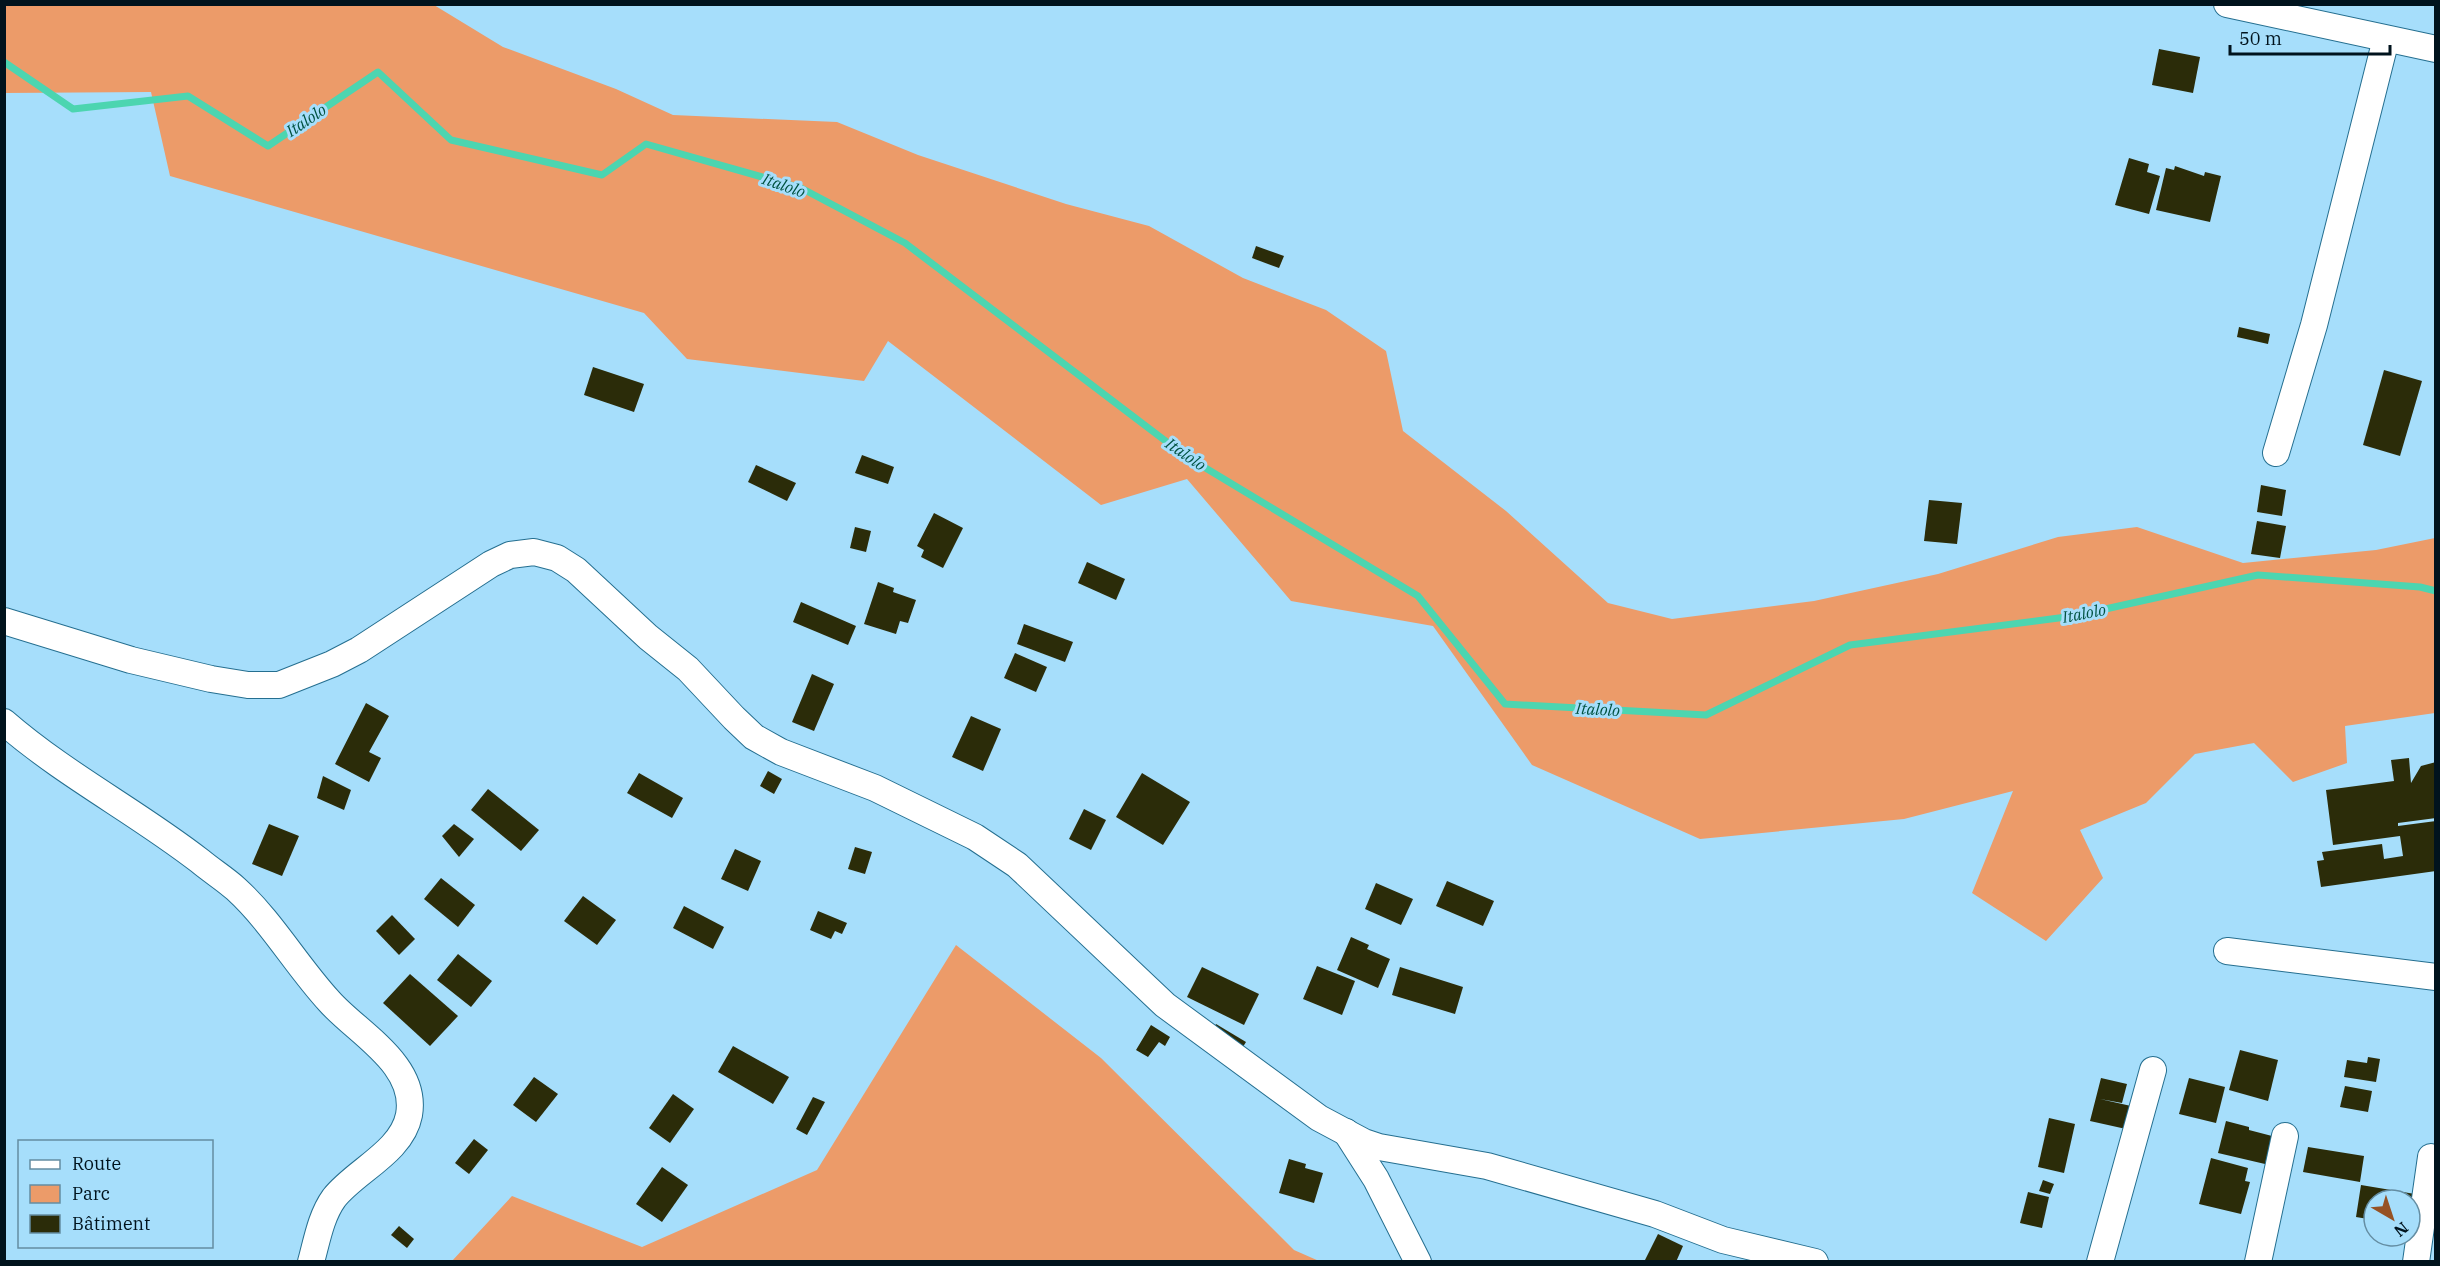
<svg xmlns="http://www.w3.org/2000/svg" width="2440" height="1266" font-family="'IBM Plex Serif',serif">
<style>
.green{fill:#ec9b69}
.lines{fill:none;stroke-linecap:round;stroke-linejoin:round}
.stream{stroke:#4cd5b0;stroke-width:7}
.building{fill:#2b2c09}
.minor-casing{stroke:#256f90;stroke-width:28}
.minor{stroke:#fff;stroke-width:26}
.labels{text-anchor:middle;stroke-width:6;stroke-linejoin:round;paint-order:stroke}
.water-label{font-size:16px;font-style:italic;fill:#005241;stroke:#a6defb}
</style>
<rect width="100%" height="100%" fill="#a6defb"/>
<g class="green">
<path d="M4,5H434L503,47L616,89L673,115L837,122L918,155L1066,204L1149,226L1243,278L1326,310L1386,351L1403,431L1506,511L1608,603L1672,619L1814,601L1938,574L2058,537L2137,527L2243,563L2376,550L2435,538V713L2345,726L2347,763L2293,782L2254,743L2195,754L2146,803L2080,830L2103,878L2046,941L1972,893L2013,791L1904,819L1700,839L1532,765L1433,626L1291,601L1187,479L1101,505L888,341L864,381L687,359L644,313L170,176L151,92L5,93Z"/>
<path d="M956,945L1101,1058L1294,1250L1319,1261H452L512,1196L642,1247L817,1170Z"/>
</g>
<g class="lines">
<path class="stream" d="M4,62L73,109L188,96L268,146L378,72L451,140L602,175L646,144L801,188L905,243L1184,455L1418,596L1505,704L1706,715L1850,645L2074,616L2258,575L2420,587L2436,591"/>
</g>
<g class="building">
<path d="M2159,49L2200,57L2193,93L2152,85Z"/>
<path d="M2129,158L2149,164L2147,172L2160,176L2149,214L2115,205Z"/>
<path d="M2175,166L2204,176L2205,172L2221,176L2210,222L2156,210L2166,168L2174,170Z"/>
<path d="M1256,246L1284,256L1279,268L1252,258Z"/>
<path d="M2239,327L2270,334L2268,344L2237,337Z"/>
<path d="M593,367L644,384L634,412L584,395Z"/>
<path d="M2384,370L2422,381L2400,456L2363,445Z"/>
<path d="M862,455L894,467L888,484L855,473Z"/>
<path d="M756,465L796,483L787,501L748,482Z"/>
<path d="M2261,485L2286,490L2282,516L2257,512Z"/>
<path d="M1929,500L1962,503L1957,544L1924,541Z"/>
<path d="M934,513L963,528L943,568L921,557L924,550L917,546Z"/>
<path d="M2257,521L2286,526L2280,558L2251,554Z"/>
<path d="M855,527L871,531L866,552L850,548Z"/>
<path d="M1087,562L1125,579L1116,600L1078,583Z"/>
<path d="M878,582L894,588L893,592L916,600L908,623L900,621L896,634L864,624Z"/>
<path d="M801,602L856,626L848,645L793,622Z"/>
<path d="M1024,624L1073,642L1065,662L1017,644Z"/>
<path d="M1015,653L1047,667L1036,692L1004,678Z"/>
<path d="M812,674L834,684L814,731L792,722Z"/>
<path d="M366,703L389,716L369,752L381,758L369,782L335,764Z"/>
<path d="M971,716L1001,729L983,771L952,757Z"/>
<path d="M2409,758L2411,783L2421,766L2436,762V818L2398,823V826L2436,821V871L2321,887L2317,861L2324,860L2322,852L2382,844L2384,859L2403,856L2400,836L2333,845L2326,790L2394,781L2391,760Z"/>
<path d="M768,771L782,779L774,794L760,786Z"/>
<path d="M639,773L683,798L672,818L627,793Z"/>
<path d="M1142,773L1190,802L1163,845L1116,817Z"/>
<path d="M323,776L351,790L344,810L317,798Z"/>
<path d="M488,789L539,830L521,851L471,810Z"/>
<path d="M1084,809L1106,820L1091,850L1069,839Z"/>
<path d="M269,824L299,836L282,876L252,864Z"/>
<path d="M454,824L474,839L459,857L442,836Z"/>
<path d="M855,847L872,852L865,874L848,869Z"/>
<path d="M735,849L761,861L748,891L721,879Z"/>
<path d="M441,878L475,905L458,927L424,899Z"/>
<path d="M1447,881L1494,901L1483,926L1436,906Z"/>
<path d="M1376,883L1413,899L1401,925L1365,909Z"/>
<path d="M583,896L616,920L597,945L564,921Z"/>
<path d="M684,906L724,927L713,949L673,928Z"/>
<path d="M818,911L847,923L842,934L835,931L831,939L810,930Z"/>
<path d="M392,915L415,939L399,955L376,931Z"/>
<path d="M1351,937L1369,945L1367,949L1390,959L1378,988L1337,970Z"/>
<path d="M458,954L492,981L471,1007L437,980Z"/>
<path d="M1317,966L1355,981L1342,1015L1303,999Z"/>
<path d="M1202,967L1259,994L1244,1025L1187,997Z"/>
<path d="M1400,967L1463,987L1455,1014L1392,995Z"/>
<path d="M410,974L458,1016L430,1046L383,1003Z"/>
<path d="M1216,1024L1246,1042L1241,1050L1211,1033Z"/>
<path d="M1151,1025L1170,1037L1165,1046L1159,1042L1148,1057L1136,1050Z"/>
<path d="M733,1046L789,1077L773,1104L718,1072Z"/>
<path d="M2240,1050L2278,1060L2268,1101L2229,1090Z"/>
<path d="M2368,1057L2380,1059L2376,1082L2344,1077L2347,1060L2367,1063Z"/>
<path d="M534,1077L558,1094L536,1122L513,1105Z"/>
<path d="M2101,1078L2127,1084L2122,1103L2100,1099L2131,1106L2126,1129L2090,1121Z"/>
<path d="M2189,1078L2225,1087L2216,1123L2179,1114Z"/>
<path d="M2345,1086L2372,1091L2368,1112L2340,1107Z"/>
<path d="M673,1094L694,1109L670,1143L649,1128Z"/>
<path d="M813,1097L825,1102L807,1135L796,1129Z"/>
<path d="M2049,1118L2075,1124L2064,1173L2038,1167Z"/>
<path d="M2226,1121L2249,1127V1130L2272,1136L2265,1164L2218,1153Z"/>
<path d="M474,1139L488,1150L469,1174L455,1163Z"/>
<path d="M2308,1147L2364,1156L2360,1182L2303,1172Z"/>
<path d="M2211,1158L2248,1168L2245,1181L2250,1182L2241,1214L2199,1204Z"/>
<path d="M1289,1159L1306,1164L1305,1168L1323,1173L1314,1203L1279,1193Z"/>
<path d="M662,1167L688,1185L662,1222L636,1204Z"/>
<path d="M2043,1180L2054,1184L2050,1194L2039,1191Z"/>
<path d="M2361,1185L2421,1195L2410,1226V1200H2374V1220L2356,1217Z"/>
<path d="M2028,1192L2049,1197L2042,1228L2020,1223Z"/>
<path d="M399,1226L414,1239L407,1248L391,1235Z"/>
<path d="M1658,1234L1683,1246L1676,1262H1644Z"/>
</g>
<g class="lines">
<defs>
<g id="minor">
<path d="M2227,4L2436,49"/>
<path d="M2276,453L2314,325L2386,39"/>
<path d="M4,621L131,660L211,679L248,685H279L332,664L359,650L491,564L510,555L534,552L557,558L576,570L648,637L688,669L734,718L754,737L781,752L875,788L975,837L1017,865L1165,1005L1319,1118L1364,1142L1379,1147L1487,1166L1655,1214L1723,1240L1815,1262"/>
<path d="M4,722C65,775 137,812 200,861C212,871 225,879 236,889C272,922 296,965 329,1001C357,1033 418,1064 409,1115C402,1152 355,1171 334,1198C321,1216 317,1240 311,1262"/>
<path d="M2227,951L2436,977"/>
<path d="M1346,1132L1376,1179L1418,1262"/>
<path d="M2100,1262L2153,1070"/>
<path d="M2258,1262L2285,1136"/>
<path d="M2416,1262L2431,1157"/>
</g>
</defs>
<use href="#minor" class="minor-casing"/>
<use href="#minor" class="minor"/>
</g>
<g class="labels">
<g class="water-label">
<text transform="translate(306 120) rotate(-34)" y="6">Italolo</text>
<text transform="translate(784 185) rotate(19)" y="6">Italolo</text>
<text transform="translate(1186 454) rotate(34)" y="6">Italolo</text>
<text transform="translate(2084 613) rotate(-11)" y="6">Italolo</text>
<text transform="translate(1598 709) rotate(3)" y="6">Italolo</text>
</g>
</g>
<rect width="2440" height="1266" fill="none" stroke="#00131d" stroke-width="12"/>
<rect x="18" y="1140" width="195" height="108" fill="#a6defb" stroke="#648da2" stroke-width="1.5"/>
<rect x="30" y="1160" width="30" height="9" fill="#ffffff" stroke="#648da2" stroke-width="1.5"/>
<text x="72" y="1170" font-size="18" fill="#00131d">Route</text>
<rect x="30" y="1185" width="30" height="18" fill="#ec9b69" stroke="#648da2" stroke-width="1.5"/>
<text x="72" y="1200" font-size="18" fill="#00131d">Parc</text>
<rect x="30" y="1215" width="30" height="18" fill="#2b2c09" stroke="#648da2" stroke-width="1.5"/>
<text x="72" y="1230" font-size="18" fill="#00131d">Bâtiment</text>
<g transform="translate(2392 1218) rotate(141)"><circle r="28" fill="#a6defb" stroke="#648da2" stroke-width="1.5"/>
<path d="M0-4.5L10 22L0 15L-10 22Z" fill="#965224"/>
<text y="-9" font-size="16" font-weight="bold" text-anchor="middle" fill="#00131d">N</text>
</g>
<path d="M2230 45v9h160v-9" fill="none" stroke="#00131d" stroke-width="3"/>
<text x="2239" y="45" font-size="18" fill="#00131d" stroke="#a6defb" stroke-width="4.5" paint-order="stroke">50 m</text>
</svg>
